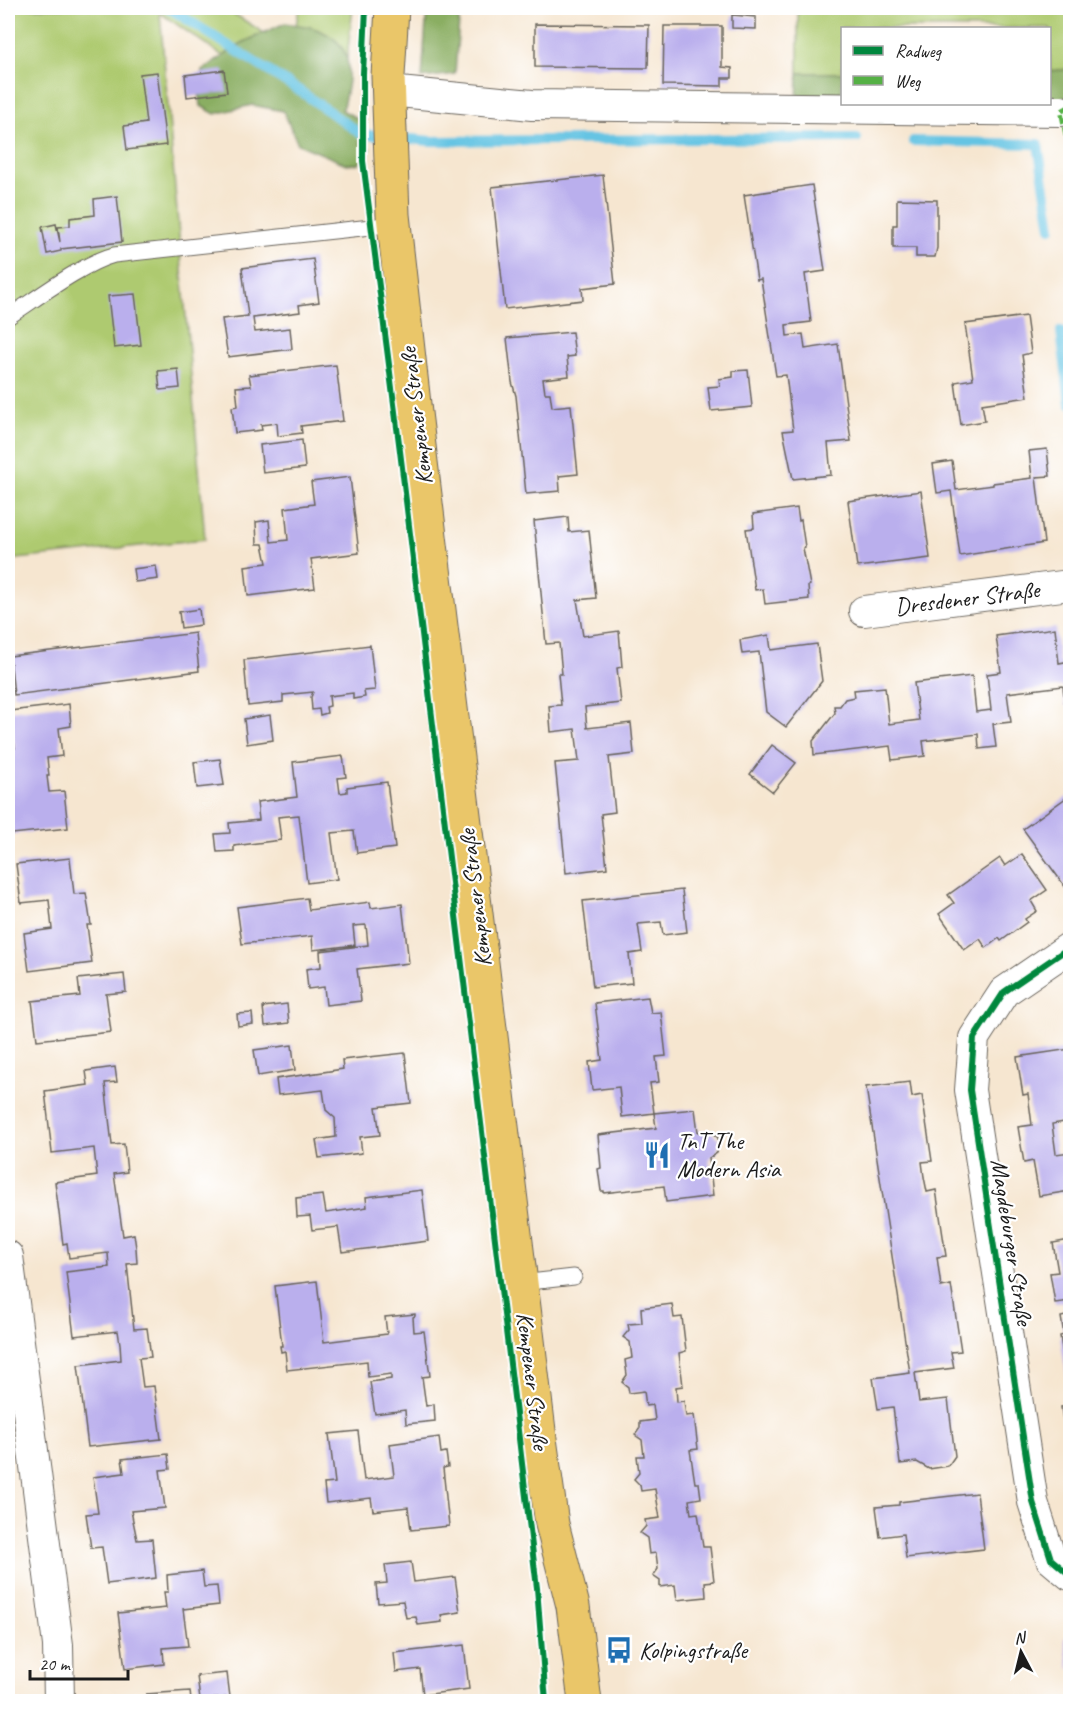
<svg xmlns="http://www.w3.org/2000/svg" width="1078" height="1709" font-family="Caveat,sans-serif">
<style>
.green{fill:#aeca70;stroke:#657346;stroke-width:1.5}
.forest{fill:#8aae62;stroke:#53653f;stroke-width:1.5}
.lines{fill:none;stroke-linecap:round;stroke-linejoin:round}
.stream{stroke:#65c4e3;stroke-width:10}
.building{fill:#baafed}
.lane-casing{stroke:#68635b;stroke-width:17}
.street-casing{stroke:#68635b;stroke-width:32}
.primary-casing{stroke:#68635b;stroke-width:35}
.lane{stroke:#fff;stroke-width:15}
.street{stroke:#fff;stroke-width:30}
.primary{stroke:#eac669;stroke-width:33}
.quiet{stroke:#55b145;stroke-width:4.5;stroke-dasharray:9 4.5;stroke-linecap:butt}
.cycleway-casing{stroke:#fff;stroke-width:10}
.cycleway{stroke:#00873e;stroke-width:6}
.labels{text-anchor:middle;stroke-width:4.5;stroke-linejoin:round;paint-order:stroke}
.street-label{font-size:24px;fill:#1c1c1c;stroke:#fff}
.poi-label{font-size:24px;fill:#1c1c1c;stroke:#fff;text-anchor:start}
</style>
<rect width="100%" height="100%" fill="#fff"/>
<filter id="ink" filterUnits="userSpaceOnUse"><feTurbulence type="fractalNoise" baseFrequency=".0167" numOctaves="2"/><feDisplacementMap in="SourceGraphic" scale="12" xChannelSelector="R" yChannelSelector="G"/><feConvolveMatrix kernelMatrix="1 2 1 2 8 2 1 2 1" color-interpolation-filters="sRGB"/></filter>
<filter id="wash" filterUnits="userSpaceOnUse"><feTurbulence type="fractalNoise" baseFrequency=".008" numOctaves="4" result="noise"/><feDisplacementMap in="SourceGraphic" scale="24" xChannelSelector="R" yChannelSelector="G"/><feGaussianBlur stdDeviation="1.35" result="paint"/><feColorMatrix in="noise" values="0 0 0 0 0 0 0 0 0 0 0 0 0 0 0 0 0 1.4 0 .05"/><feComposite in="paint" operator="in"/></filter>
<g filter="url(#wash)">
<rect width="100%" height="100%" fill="#f6e6d0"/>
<g class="green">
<path d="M8,8H225L264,33L242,43L223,56L160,13L205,539L8,560Z"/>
<path d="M299,8H353L347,58L337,41L296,26Z"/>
<path d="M798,8H1070V69L1050,71V28H842V73H798Z"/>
</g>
<g class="forest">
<path d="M427,8H460L455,74L422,78Z"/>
<path d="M285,23C294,25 304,25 313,28C357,42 351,75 342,110L364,122L360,143L370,149L359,164H346L298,144L283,111L252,105L215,114L201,106L199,92L202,71L242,43Z"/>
<path d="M1070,69V97L1050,99V71Z"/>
<path d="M798,73H842V102H797Z"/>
</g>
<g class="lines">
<g class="stream">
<path d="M169,8L300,91L361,134L431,141L857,138"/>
<path d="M913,141L1038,144L1051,228"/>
<path d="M1061,331L1070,404"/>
</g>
</g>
<g id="blocks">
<g class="building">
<path d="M732,15L756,17V29L732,28Z"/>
<path d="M535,24L649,25L648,68L535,67Z"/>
<path d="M664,26H722V67L732,68V78H722V86L663,85Z"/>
<path d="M224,70L227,92L187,97L185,75Z"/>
<path d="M157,72L166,145L127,150L124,126L146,123L140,74Z"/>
<path d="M603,175L615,284L582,288L583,300L505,309L492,187Z"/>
<path d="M812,185L825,271L805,274L811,322L786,325L787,336L803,334L805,349L838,344L851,441L828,443L831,475L793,479L783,431L793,430L786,375L776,376L761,279L757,280L744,195Z"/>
<path d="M117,196L122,242L61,249V251L47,254L42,227L56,224L60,242L58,227L70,226V218L95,215L94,199Z"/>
<path d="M897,199L937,200V248L935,257H916V248H893V225H897Z"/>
<path d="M313,259L319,302L299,305L300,312L253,318L255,332L290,328L292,349L228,357L222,319L248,316L242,268Z"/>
<path d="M135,294L141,345L114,348L108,296Z"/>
<path d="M1026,316L1031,353L1022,355L1028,397L982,404L985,421L961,425L955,382L973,379L965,324Z"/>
<path d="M572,332L575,356L567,357L569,376L543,379L545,393H550L552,407L571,405L578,474L559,476L560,491L526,494L516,396L512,382L507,338Z"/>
<path d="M336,365L343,421L301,426L302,433L278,436L277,423L261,425L262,430L235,433L232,407L238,406L236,387L251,386L249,375Z"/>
<path d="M178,369L180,388L160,390L158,371Z"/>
<path d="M748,370L752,407L711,411L708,387L720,386L719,379L733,377V371Z"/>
<path d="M302,440L305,468L263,473L260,445Z"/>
<path d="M1047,449L1050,476L1036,477L1044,543L960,556L951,491L937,493L933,464L952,461L956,490L993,485V483L1032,478L1029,451Z"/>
<path d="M350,477L359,553L311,559L315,588L248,596L245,566L267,563L263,544H257L256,522L269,520L271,542L288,540L285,508L314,504L311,482Z"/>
<path d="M921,491L930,558L857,567L848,501Z"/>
<path d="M797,508L799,521L801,520L805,547L803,548L810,585L808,586L809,599L765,604L763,589L755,590L746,529L754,528L753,514Z"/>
<path d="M568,517L569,532L589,530L596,598L577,600L583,636L619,631L622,667L617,668L621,703L585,707L587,728L631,723L634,754L609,757L615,812L601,814L607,868L566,873L555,763L579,761L575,729L551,732L549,706L561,705L558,674H562L559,643L546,644L534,521Z"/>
<path d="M156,566L158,579L135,582L133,569Z"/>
<path d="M199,609L201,625L181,628L179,612Z"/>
<path d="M1055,628L1059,663L1070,661V705L1065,706L1063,686L1007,693L1011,722L993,724L996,747L979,749L978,734L923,741L925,756L892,760L890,746L814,755L813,741L835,713L834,706H840L845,699L855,697L854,690L885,687L889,724L919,720L914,683L972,676L976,712L991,710L987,674L1001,672L996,636Z"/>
<path d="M195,633L199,671L14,695L10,656Z"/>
<path d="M769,635L771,650L817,644L822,681L786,727L766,712L759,652L742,654L740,640Z"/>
<path d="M370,645L375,690L364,691L365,697L353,699V693L329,696L330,706L326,707L327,713L320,715L319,709L312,710L311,697L313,692L283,695V702L248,706L244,660Z"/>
<path d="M69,704L71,726L59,728L62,756L47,758L49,776H47L49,792L64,791L68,828L12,834L8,797H10L8,780V749L15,748L10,711Z"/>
<path d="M270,715L273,740L247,744L244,719Z"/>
<path d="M772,745L796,763L773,792L750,774Z"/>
<path d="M343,756L346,777L338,778L340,793L347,792V787L387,782L395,848L357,853L354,831L331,833L337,879L307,883L299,815L278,817L281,840L234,846V851L217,852L215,834L230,833L229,823L259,820L257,802L297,797L293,762Z"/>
<path d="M220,759L224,785L197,788L194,762Z"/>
<path d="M1070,795V891L1069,892L1023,829Z"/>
<path d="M1022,854L1047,890L1031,901L1037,911L1025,919L1027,922L1001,941L999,938L986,948L980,939L964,950L939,914L954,903L948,895L1000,858L1005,866Z"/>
<path d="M70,858L74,894L86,893L91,925H87L92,963L29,971L24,933L52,929L49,900L21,903L16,864Z"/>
<path d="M682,890L687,932L663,935L661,922L638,924L642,952L629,954L632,983L593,987L583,901Z"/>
<path d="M307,898L309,910L370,902L371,908L402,904L409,963L357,969L361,1001L326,1005L324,987L308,989L306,969L321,967L320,951L368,945L366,925L353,926L355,945L313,950L312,936L242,944L237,907Z"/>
<path d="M124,974L126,992L106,994L111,1032L37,1040L32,1001L80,996L78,979Z"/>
<path d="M648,997L651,1013L661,1012L666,1056L656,1057L659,1082L650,1083L654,1113L622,1117L619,1087L592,1090L589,1062L602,1060L595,1003Z"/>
<path d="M287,1004L289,1023L265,1026L263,1007Z"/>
<path d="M252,1013L253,1024L238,1026L237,1014Z"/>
<path d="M292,1045L295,1070L258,1076L254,1050Z"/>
<path d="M1070,1049V1121L1052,1124L1056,1154L1070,1152V1191L1039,1196L1033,1161L1024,1163L1018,1127L1032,1125L1028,1094L1023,1095L1017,1057Z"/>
<path d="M405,1053L411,1103L376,1107L380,1135L360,1137L362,1153L319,1158L316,1140L336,1137L335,1118L326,1110L323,1090L278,1095L276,1079L343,1069L342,1060Z"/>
<path d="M115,1067L117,1082L105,1083L112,1145L124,1144L127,1172L114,1174L123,1236L134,1234L136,1248L137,1263L127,1264L134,1329L147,1328L151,1357L139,1358L143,1387L154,1386L161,1439L88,1447L78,1365L121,1360L120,1344L118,1331L74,1336L66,1272L109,1267L108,1253L69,1258L67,1243L63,1244L55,1182L97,1176L94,1148L52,1153L45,1091L88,1085L86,1071Z"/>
<path d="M910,1082L912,1097L922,1095L932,1161L922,1162L924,1177L927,1192L936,1190L946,1256L937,1257L941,1287L951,1285L961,1351L951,1352L954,1368L915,1373L919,1402L948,1399L955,1456L948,1466L929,1469L917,1462L900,1464L893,1407L878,1409L873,1378L910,1373L866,1087Z"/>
<path d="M695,1109L698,1132L710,1131L718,1138L719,1143L717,1153L709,1158L713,1196L666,1202L664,1186L604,1193V1191H601L598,1169L601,1168L598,1135L656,1128L654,1113Z"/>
<path d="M422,1190L428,1241L342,1252L338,1227L312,1230L310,1216L297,1217L296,1198L323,1195L326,1213L367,1207L366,1197Z"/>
<path d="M1070,1240V1301L1055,1303L1050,1273L1058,1272L1053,1243Z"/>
<path d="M317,1281L324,1342L387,1334L385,1317L415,1314V1316L413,1317L414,1332L424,1331L430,1376L422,1377L426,1406L434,1404L435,1421L406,1424L405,1410L375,1414L370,1382L391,1379V1374L368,1377L367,1361L287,1370L285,1351L281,1352L280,1346H282L275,1286Z"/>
<path d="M672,1304L674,1318L682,1317L686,1351L679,1353L683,1386L676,1387L677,1402L684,1401L686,1416L694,1415L698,1449L690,1450L695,1483H699L701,1498L689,1500L691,1514L698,1513L703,1547H710L714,1581L705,1582L706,1597L677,1600L675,1585L660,1587V1581L653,1576L658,1569L656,1553L649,1554L647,1538L640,1533L646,1526L645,1520L660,1518L655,1489L641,1491L640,1485L634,1479L639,1473L637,1456H644L642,1440L635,1435L640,1428V1422L655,1420L653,1405L646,1406L644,1391L629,1393L628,1387L622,1382L627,1375L625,1360L632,1358L630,1342L623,1337L629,1330L628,1324L642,1323L641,1308Z"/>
<path d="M1070,1315V1378L1067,1379L1060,1336L1064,1335L1061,1317Z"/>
<path d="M1070,1406V1440L1066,1441L1061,1407Z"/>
<path d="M358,1431L364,1480L394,1476L390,1444L439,1437L441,1453L446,1452L448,1467L443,1468L449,1526L411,1530L408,1507L373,1511L371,1498L326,1503L324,1484L335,1483L329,1434Z"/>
<path d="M168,1454L170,1469L160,1470L165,1508L131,1511L137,1540L152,1539L156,1578L107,1584L102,1547L91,1548L86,1514L98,1513L93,1477L124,1473L122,1459Z"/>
<path d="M977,1493L984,1549L906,1558L903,1534L880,1537L876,1507L899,1505V1502Z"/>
<path d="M411,1562L414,1582L455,1577L460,1612L441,1615L442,1622L418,1625L416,1617L406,1618L403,1601L378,1603L376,1584L387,1583L385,1565Z"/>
<path d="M202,1571L204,1587L217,1586L219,1605L183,1609L188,1646L163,1648L164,1664L125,1669L118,1613L166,1608L164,1592H168L167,1575Z"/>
<path d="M1070,1637V1669H1069L1064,1638Z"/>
<path d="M464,1645L469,1689L423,1695L420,1669L396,1672L394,1653Z"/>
<path d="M227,1673L230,1697L200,1700L197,1676Z"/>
<path d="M190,1691L191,1701H117L116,1699L146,1696V1694Z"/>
</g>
</g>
</g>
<g filter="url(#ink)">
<use href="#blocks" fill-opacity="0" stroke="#68635b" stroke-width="1.5"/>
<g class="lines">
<defs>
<g id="lane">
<path d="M8,317C36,299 83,263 114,255L371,227L394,223"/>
<path d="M521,1283L574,1277"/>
</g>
<g id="street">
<path d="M389,91L532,105L1061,111"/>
<path d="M864,611L1070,585"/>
<path d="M1070,947L1004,992L974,1038L970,1090L1033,1502L1051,1559L1070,1575"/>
<path d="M8,1256L58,1645L59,1702"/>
</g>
<path id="primary" d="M392,8L388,76L393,215L415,413L540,1439L552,1524L573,1606L585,1702"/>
</defs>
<use href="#lane" class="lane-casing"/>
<use href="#street" class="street-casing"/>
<use href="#primary" class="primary-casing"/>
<use href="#lane" class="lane"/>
<use href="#street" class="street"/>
<use href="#primary" class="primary"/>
<path class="quiet" d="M1070,106L1061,111L1070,157"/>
<defs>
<g id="cycleway">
<path d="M366,8L363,74V161L400,451L537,1588L546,1702"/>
<path d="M1070,947L1004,992L974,1038L970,1090L1033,1502L1051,1559L1070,1575"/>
</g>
</defs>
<use href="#cycleway" class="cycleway-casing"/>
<use href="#cycleway" class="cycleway"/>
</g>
</g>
<defs>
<symbol id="restaurant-bare" viewBox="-9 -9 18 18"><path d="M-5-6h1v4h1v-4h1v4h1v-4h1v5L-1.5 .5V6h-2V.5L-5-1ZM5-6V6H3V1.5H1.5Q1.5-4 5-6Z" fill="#1f6fb2" stroke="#fff" stroke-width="2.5" paint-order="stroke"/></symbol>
<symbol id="bus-bare" viewBox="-9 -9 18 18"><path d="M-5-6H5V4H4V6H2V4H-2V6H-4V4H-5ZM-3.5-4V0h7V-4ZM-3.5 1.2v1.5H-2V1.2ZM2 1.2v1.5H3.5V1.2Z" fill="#1f6fb2" stroke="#fff" stroke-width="2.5" paint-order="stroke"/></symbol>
</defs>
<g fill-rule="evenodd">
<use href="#restaurant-bare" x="638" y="1136" width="38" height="38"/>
<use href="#bus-bare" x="600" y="1631" width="38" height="38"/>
</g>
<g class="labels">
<g class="street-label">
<text transform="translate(416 416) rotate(-97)" y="8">Kempener Straße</text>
<text transform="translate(967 598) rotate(-7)" y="8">Dresdener Straße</text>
<text transform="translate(475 898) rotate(-97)" y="8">Kempener Straße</text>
<text transform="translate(1012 1242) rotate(81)" y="8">Magdeburger Straße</text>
<text transform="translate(533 1381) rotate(83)" y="8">Kempener Straße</text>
</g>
<g class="poi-label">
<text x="677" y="1149">TnT The<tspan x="677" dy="28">Modern Asia</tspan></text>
<text x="639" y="1658">Kolpingstraße</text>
</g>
</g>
<rect width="1078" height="1709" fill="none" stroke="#fff" stroke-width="30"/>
<rect x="841" y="27" width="210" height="78" fill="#ffffff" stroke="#a4a4a4" stroke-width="1.5"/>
<rect x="853" y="46" width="30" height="9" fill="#00873e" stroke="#a4a4a4" stroke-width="1.5"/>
<text x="895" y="57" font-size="18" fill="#1c1c1c">Radweg</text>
<rect x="853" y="76" width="30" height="9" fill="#55b145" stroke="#a4a4a4" stroke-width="1.5"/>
<text x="895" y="87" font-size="18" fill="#1c1c1c">Weg</text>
<g transform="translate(1021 1652) rotate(353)" stroke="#ffffff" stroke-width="4.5" paint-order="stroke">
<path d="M0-4.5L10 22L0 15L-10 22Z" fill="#1c1c1c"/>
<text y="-9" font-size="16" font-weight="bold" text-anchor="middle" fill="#1c1c1c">N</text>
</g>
<path d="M30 1670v9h98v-9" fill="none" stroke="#1c1c1c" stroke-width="3"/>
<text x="39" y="1670" font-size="18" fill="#1c1c1c" stroke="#ffffff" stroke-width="4.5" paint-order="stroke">20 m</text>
</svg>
